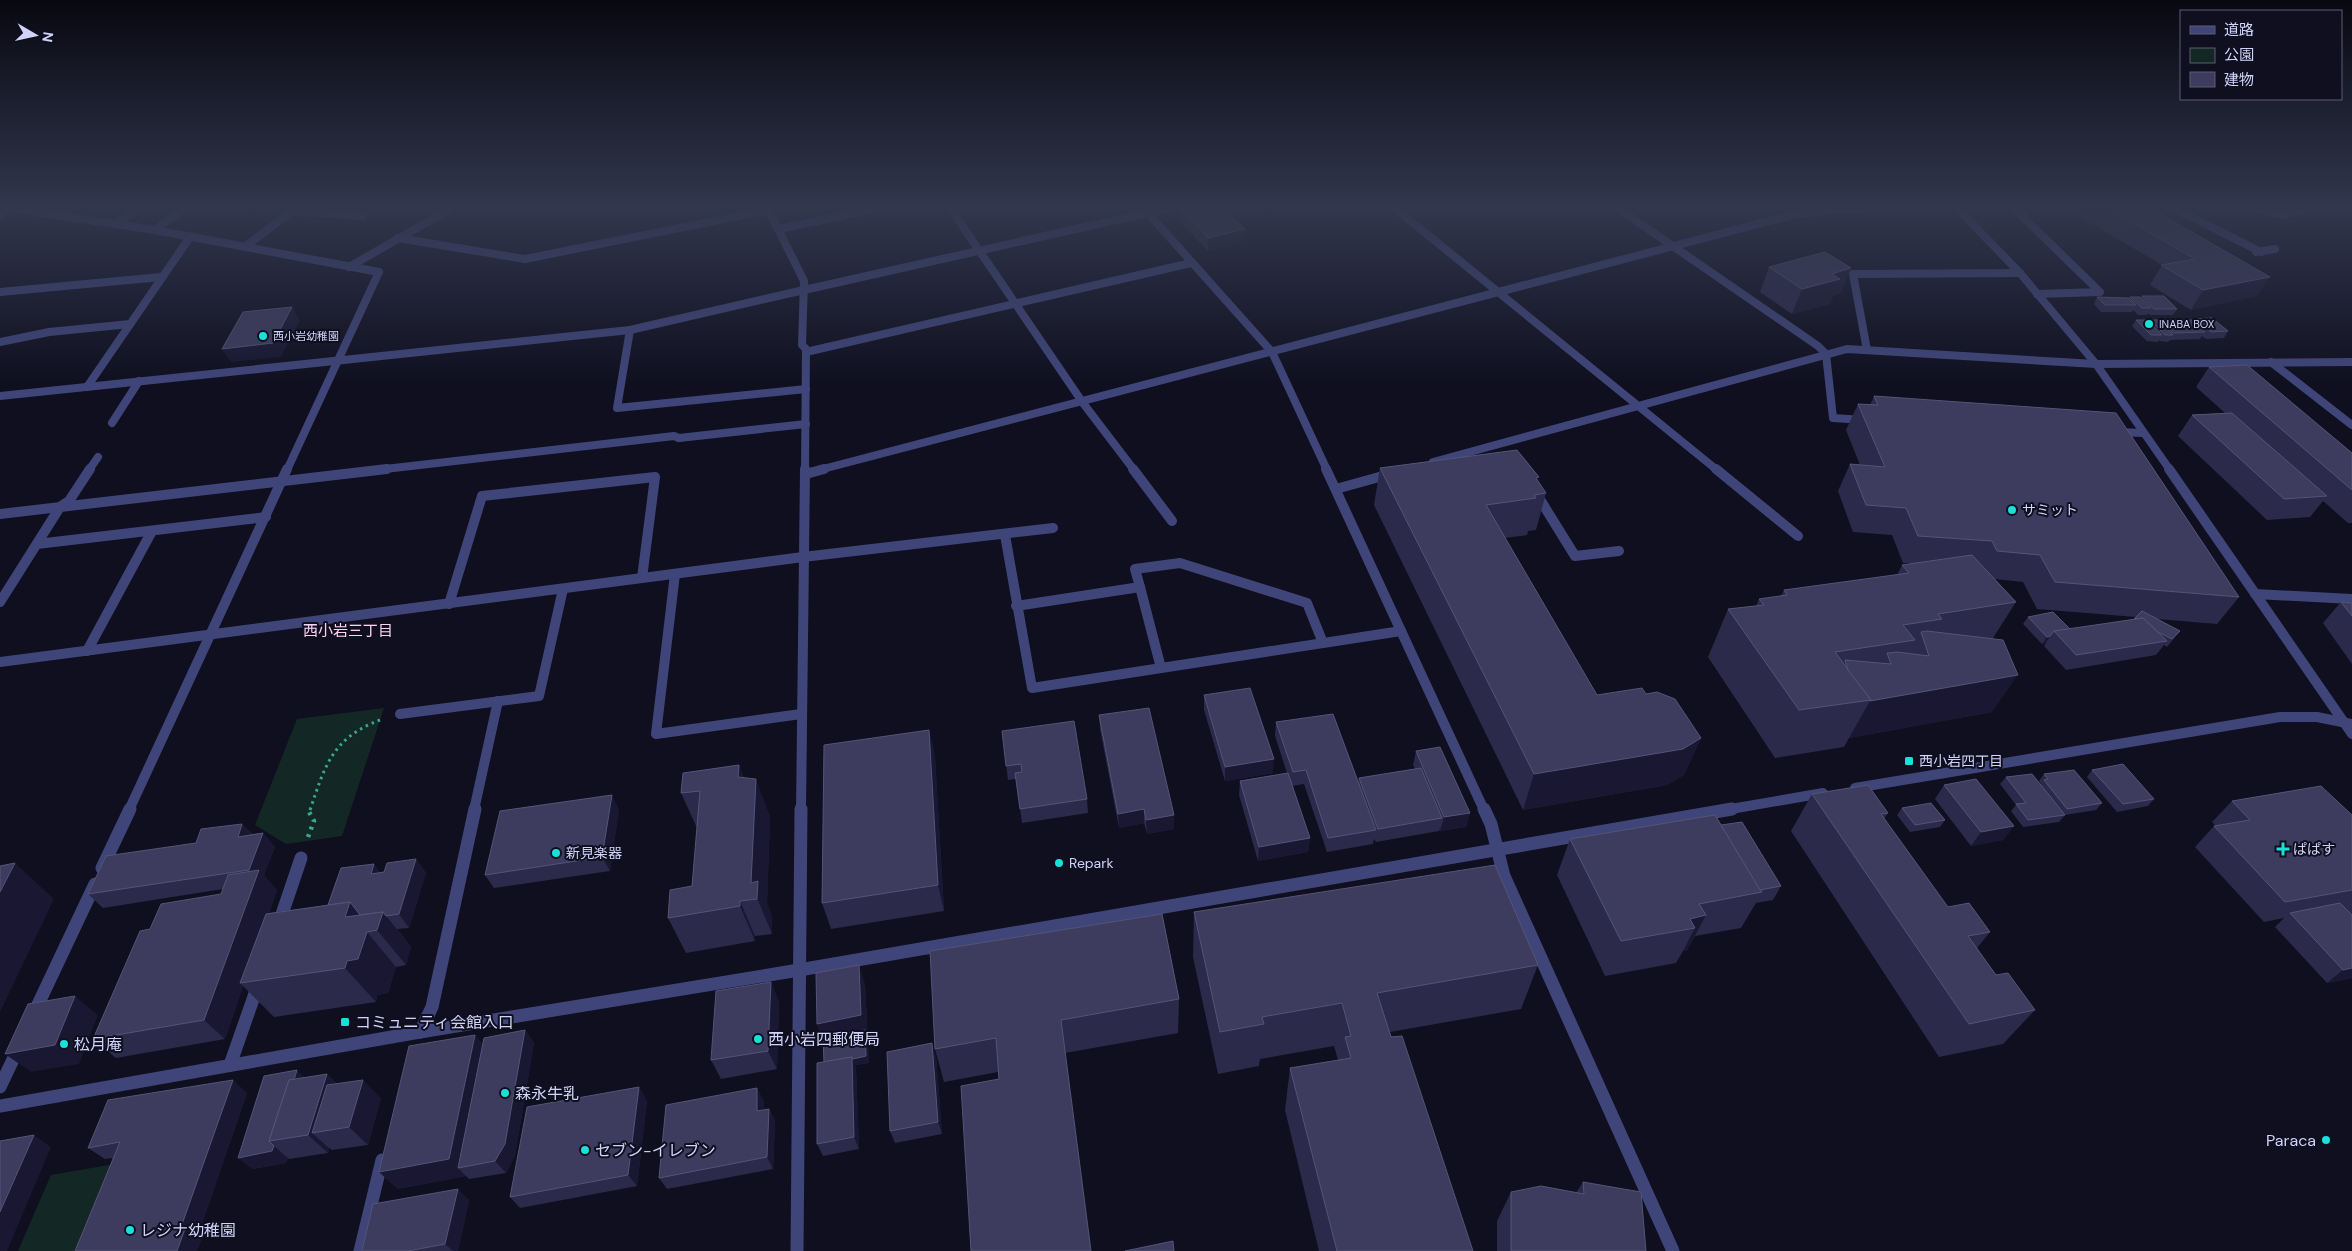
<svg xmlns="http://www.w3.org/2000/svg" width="2352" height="1251" font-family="'DM Sans','Noto Sans JP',sans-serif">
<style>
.green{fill:#132824}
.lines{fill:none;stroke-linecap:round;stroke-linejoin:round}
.path-far1{stroke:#3aa690;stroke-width:3;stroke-dasharray:2.5 4;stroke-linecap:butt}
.path{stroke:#3aa690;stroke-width:4.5;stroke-dasharray:3 5;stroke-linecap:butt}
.service-far2{stroke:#3f4579;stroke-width:8}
.service-far1{stroke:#3f4579;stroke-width:10}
.service{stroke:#3f4579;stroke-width:13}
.minor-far2{stroke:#3f4579;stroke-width:8}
.minor-far1{stroke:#3f4579;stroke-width:10}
.minor{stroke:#3f4579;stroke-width:13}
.tertiary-far2{stroke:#3f4579;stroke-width:8}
.tertiary-far1{stroke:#3f4579;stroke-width:10}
.tertiary{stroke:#3f4579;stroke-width:13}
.wall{fill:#2b2a4b}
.shaded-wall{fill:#191732}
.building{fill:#3d3c5e;stroke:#545476}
.poi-dot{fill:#17e1d9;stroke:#0f0f1f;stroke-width:2}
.labels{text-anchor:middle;stroke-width:4;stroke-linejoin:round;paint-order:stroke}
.far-poi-label{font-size:11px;fill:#d1d3fa;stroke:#0f0f1f;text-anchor:start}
.poi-label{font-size:14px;fill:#d1d3fa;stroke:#0f0f1f;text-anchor:start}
.neighbourhood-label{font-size:15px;fill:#fbd3f2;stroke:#0f0f1f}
.near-poi-label{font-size:16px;fill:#d1d3fa;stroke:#0f0f1f;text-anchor:start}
</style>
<rect width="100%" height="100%" fill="#0f0f1f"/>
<g class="green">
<path d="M384,708L342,836L286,844L255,825L297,719Z"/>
<path d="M126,1162L91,1251H18L51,1175Z"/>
</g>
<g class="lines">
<path class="path-far1" d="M310,810C325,766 332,738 380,720"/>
<path class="path" d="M308,837L314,821L309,812L310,809"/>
<g class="service-far2">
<path d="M2015,209L2100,292L2037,294"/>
<path d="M2176,209L2261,252"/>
<path d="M2257,209L2282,215L2307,209"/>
<path d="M292,211L363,216"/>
<path d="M116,224L137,209"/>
<path d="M155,230L183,209"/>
<path d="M2256,252L2275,249"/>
<path d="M0,292L161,277"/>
<path d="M630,330L617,408L806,389"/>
<path d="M0,342L49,332L130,324"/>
<path d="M1867,350L1853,274L2020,273"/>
<path d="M2271,362L2352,425"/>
<path d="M87,387L190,237"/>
<path d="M112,423L139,381"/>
<path d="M376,470L674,436L679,438"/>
</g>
<g class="service-far1">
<path d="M1536,493L1575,556L1619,551"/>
<path d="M0,514L387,469"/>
<path d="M1005,535L1032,688L1401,631"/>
<path d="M1140,587L1161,668"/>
<path d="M2255,594L2352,599"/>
<path d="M1016,606L1140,587L1135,569L1180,563L1307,603L1323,643"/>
</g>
<path class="service" d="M360,1251L382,1160"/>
<g class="minor-far2">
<path d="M16,209L155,230L379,272L287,470"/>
<path d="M768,209L804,281L802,345L806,349L805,470"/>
<path d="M951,209L1083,403L1134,470"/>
<path d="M1396,209L1717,470"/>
<path d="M1619,209L1818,346L1826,354L1833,418L1864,420"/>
<path d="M779,229L874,209"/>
<path d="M398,238L525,259L769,210"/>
<path d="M246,246L295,209"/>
<path d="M349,267L450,209"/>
<path d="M806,352L1191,263"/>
<path d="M0,396L630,330L804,290"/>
<path d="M2116,432L2143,433"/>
<path d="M679,438L806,424"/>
<path d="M1433,462L1847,349L2096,364"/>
<path d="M89,470L98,457"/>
<path d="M819,470L1796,214L1839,209H1861"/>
</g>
<g class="minor-far1">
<path d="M1133,469L1172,521"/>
<path d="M1716,469L1798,536"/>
<path d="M806,474L824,469"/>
<path d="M1336,489L1390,474"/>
<path d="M37,544L266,517"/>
<path d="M675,574L656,734L801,714"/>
<path d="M0,602L60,507L69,501L90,469"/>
<path d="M449,604L482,496L655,477L642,578"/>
<path d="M87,651L152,531"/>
<path d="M0,662L803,557L1053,528"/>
<path d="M400,714L539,696L563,589"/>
<path d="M129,810L287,469"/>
<path d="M474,810L498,701"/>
<path d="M801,810L805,469"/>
</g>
<g class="minor">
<path d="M102,868L130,809"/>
<path d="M279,923L301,858"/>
<path d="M34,1013L95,884"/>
<path d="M420,1032L432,1007L475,809"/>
<path d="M230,1065L258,985"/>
<path d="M0,1087L19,1047"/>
<path d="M797,1251L801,809"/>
</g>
<g class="tertiary-far2">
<path d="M1958,209L2020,273L2096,364L2170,470"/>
<path d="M1148,213L1272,352L1327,470"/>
<path d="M0,215L5,209"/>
<path d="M804,290L1165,209"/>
<path d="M2096,364L2352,362"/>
</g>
<g class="tertiary-far1">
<path d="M1326,469L1484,810"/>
<path d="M2169,469L2352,734"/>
<path d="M1855,788L2280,717H2317L2352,724"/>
<path d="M1725,810L1823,793"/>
</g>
<g class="tertiary">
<path d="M1484,809L1491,824L1504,876L1673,1251"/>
<path d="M0,1106L420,1032L799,970L1732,809"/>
</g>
</g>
<g class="wall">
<path d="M1181,209L1245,242L1208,251L1180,222Z"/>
<path d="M2067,209H2152L2257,296L2191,310L2150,285L2162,265Z"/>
<path d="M1769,267L1841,293L1833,296L1830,304L1792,314L1760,292Z"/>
<path d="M2142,296L2177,309L2173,315H2150L2148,313L2147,315H2138L2133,310L2132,312H2101L2094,304L2097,297L2129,298L2130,297L2141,298Z"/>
<path d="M2195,319L2228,331L2224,338L2206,339L2202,336L2200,339L2170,340L2168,342L2160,341L2159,340L2158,342L2147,341L2132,326L2136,320L2149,322L2150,320L2159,322L2160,320L2193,321Z"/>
<path d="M2209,367L2352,453V523H2348L2323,501L2310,517L2267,520L2178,436L2192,415L2225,413L2196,387Z"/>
<path d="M1874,396L2239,597L2217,624L2157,619L2180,631L2167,647L2164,645L2156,655L2066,670L2044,646L2046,643L2042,644L2023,624L2028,617L2070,629L2134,619L2136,617L2037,609L2023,582L1995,579L2016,602L1993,638L1992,712L1849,738L1844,747L1775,758L1708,657L1728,609L1756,606L1759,599L1781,596L1784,590L1897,575L1902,565L1914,563H1903L1892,535L1853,532L1838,491L1850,464L1860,465L1846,430L1858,404L1870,405Z"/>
<path d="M1380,468L1538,481L1546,493L1536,530L1528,531L1527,535L1505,538L1597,695L1646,694L1701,738L1684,775L1667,785L1523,810L1374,505Z"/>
<path d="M2341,602L2352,603V664L2323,623Z"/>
<path d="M1204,695L1273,773L1225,781L1204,710Z"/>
<path d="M1099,715L1174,815V829L1147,834L1144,823L1119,828L1100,729Z"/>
<path d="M1276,722L1358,782L1359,778L1415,769L1413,765L1416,751L1470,813L1466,827L1440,831V829L1439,831L1376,842L1374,839L1373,844L1327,852L1304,784L1292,786L1310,838L1308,852L1258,861L1239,795L1240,781L1287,773L1275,736Z"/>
<path d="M929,730L935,757L944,911L831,929L822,903Z"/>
<path d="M1002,731L1087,799L1088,813L1022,823L1016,779L1008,780Z"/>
<path d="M739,765L744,778L770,816L767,903L772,917V934L755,936V941L686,953L668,918L692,886L697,828L681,793Z"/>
<path d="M2092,770L2154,799L2148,806L2117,812L2087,777Z"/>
<path d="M2044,774L2102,803L2096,810L2065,815L2059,822L2023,827L2011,811L2016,805L2000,784L2006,777L2041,784L2039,781Z"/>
<path d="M1944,785L2014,826L2003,840L1971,846L1935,799Z"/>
<path d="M1812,794L1888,813L1884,819L1948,907L1990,932L1977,948L1996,975L2035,1010L2003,1044L1939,1057L1791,831Z"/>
<path d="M2232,801L2352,815V978L2327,983L2275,927L2284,918L2264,922L2195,847L2214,826H2216L2212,822Z"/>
<path d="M1902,808L1945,820L1940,827L1910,832L1897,815Z"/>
<path d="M619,809L610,871L494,888L485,875Z"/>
<path d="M242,824L252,834L263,833L275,847L264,875L277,890L269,913L328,905L374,864L380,873L384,872L416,859L426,873L409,928L397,929L411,947L406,965L396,967L388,993L377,995L376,1002L274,1017L243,986L225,1039L116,1058L93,1039L150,929L221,894L223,889L103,908L88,894L196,843Z"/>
<path d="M1721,825L1781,886L1773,900L1756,903L1741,928L1695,936L1687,950L1683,951L1676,963L1605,976L1557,875L1570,839Z"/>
<path d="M1194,912L1538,965L1521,1009L1390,1032L1473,1251H1319L1285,1110L1290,1068L1338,1060L1334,1046L1260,1059L1259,1066L1218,1074L1193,957Z"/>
<path d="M1162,914L1179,999L1178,1033L1065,1053L999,1079L998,1072L944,1082L935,1049Z"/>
<path d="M865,984L869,1063L855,1065L856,1069L859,1149L823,1156L817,1144L824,1062L823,1040L817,1024Z"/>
<path d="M779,1001L777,1069L721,1079L711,1060Z"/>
<path d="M525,1030L534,1043L515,1156L506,1173L469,1179L466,1176L398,1189L379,1172L475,1035L483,1045Z"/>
<path d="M936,1056L942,1134L895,1143L890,1131Z"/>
<path d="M327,1074L337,1084L381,1098L368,1145L332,1150L329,1148L328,1153L289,1159L288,1158L286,1163L252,1169L304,1078Z"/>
<path d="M247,1093L197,1238L201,1240L197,1251H75L113,1158L105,1159L88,1148Z"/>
<path d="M647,1100L637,1186L520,1208L510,1197Z"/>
<path d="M764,1101L763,1110L769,1109L775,1121L773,1169L667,1189L659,1178Z"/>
<path d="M1583,1182L1646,1251H1497V1221L1511,1192L1576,1193Z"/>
<path d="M469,1200L458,1251H362Z"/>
</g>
<g class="shaded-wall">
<path d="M1245,229V242L1208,251V238Z"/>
<path d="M1851,268L1841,293L1833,296L1830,304L1792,314L1802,289L1832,274Z"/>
<path d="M2270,277L2257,296L2191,310L2203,290Z"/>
<path d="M292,307L300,320L281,357L231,362L222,349Z"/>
<path d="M2050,636L2046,643L2042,644L2047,637Z"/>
<path d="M2018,675L1992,712L1849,738L1870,701Z"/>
<path d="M929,730L935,757L944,911L938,885Z"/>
<path d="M1701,738L1684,775L1667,785L1523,810L1534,774Z"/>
<path d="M1274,759L1273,773L1225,781V767Z"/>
<path d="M739,765L753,801L738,777Z"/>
<path d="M756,779L770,816L767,903L772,917V934L751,883Z"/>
<path d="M612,795L619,809L610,871L602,857Z"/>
<path d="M1144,809V823L1119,828L1118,814Z"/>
<path d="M1470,813L1466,827L1440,831L1444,817Z"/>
<path d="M1174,815V829L1147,834L1146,820Z"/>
<path d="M242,824L254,837H238Z"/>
<path d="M2014,826L2003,840L1971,846L1981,832Z"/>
<path d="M263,833L275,847L264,875L277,890L244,983H240L243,986L225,1039L204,1020L256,878L249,870Z"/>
<path d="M1310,838L1308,852L1258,861L1259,847Z"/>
<path d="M416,859L426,873L409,928L399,914Z"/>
<path d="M15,863L54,899L0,1012V892Z"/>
<path d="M374,864L384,878L371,874Z"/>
<path d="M740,901L755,936V941L740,906Z"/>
<path d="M350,902L374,931L367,932L396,967L388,993L377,995L376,1002L345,968L347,961L345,917Z"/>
<path d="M383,912L411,947L406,965L377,930Z"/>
<path d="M1706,915L1687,950L1683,951L1695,928L1690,919Z"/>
<path d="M859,965L865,984L869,1063L855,1065L856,1069L859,1149L854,1137L825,1043L817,1024Z"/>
<path d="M2352,968V978L2327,983L2343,970Z"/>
<path d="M771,982L779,1001L777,1069L768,1051Z"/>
<path d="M75,996L98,1015L79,1064L31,1072L5,1054Z"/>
<path d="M525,1030L534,1043L515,1156L506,1173L495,1161Z"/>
<path d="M475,1035L490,1053L458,1168L466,1176L398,1189L379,1172Z"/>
<path d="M932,1043L936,1056L942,1134L938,1122Z"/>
<path d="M297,1070L310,1083L276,1140Z"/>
<path d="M327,1074L346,1092L312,1133L329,1148L328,1153L308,1135Z"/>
<path d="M233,1080L247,1093L197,1238L201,1240L197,1251H177L180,1230Z"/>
<path d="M363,1080L381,1098L368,1145L349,1127Z"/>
<path d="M639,1087L647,1100L637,1186L628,1175Z"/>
<path d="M757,1088L764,1101L763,1123L757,1111Z"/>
<path d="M769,1109L775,1121L773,1169L767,1157Z"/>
<path d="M34,1135L51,1147L7,1251H0V1212Z"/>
<path d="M274,1146L288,1158L286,1163L252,1169L238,1158Z"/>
<path d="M458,1189L469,1200L458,1251H453L445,1244Z"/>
</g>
<g class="building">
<path d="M1181,209H1225L1245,229L1208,238Z"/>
<path d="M2108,209H2152L2270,277L2203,290L2161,265L2195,259Z"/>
<path d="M1825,252L1851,268L1832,274L1840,279L1802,289L1769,267Z"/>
<path d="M2142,296H2164L2177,309H2154Z"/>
<path d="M2097,297L2129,298L2136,305H2105Z"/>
<path d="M2130,297H2140L2151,308H2142Z"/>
<path d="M292,307L273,343L222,349L243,312Z"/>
<path d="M2212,318L2228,331L2211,332L2195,319Z"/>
<path d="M2136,320H2147L2162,335H2151Z"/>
<path d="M2150,320H2158L2173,335H2165Z"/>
<path d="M2160,320H2192L2205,332L2173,333Z"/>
<path d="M2247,365L2352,453V490L2209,367Z"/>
<path d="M1874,396L2116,413L2239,597L2055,582L2040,555L1997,551L1992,541L1918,536L1906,508L1866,505L1850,464L1885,467L1858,404L1878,405Z"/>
<path d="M2232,413L2327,496L2284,499L2192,415Z"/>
<path d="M1517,450L1539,477L1536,478L1546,493L1534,495L1536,498L1486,505L1597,695L1642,688L1646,694L1657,692L1675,699L1701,738L1683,749L1534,774L1380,468Z"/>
<path d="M1972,555L2016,602L1938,614L1942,619L1903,625L1915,640L1835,652L1871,700L1799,710L1728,609L1764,605L1759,599L1787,595L1784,590L1909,573L1902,565Z"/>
<path d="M2341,602L2352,603V616Z"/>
<path d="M2142,611L2180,631L2172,639L2158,632L2143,618L2134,619Z"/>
<path d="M2053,612L2070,629L2054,631L2050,636L2047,637L2028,617Z"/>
<path d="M2143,618L2167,641L2076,655L2054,631Z"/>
<path d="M1927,631L2003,640L2018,675L1870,701L1871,700L1848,670L1845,660L1891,664L1887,653L1897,652L1929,656L1921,632Z"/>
<path d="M1250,688L1274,759L1225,767L1204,695Z"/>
<path d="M1149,708L1174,815L1146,820L1144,809L1118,814L1099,715Z"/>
<path d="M1333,714L1376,830L1328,838L1306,770L1293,772L1276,722Z"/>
<path d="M1074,721L1087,799L1020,809L1015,773L1022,772L1021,764L1006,766L1002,731Z"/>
<path d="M929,730L938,885L822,903L824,745Z"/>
<path d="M1440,747L1470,813L1444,817L1416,751Z"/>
<path d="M2123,764L2154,799L2123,804L2092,770Z"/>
<path d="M739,765L738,777L756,779L751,883L758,881L757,899L740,901V906L668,918L670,890L692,886L700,791L681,793L683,773Z"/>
<path d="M1421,768L1442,818L1378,829L1359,778Z"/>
<path d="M2074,770L2102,803L2067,809L2044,780L2048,779L2044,774Z"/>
<path d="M1288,773L1310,838L1259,847L1240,781Z"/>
<path d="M2032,774L2065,815L2028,820L2016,804L2026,803L2006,777Z"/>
<path d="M1976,779L2014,826L1981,832L1944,785Z"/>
<path d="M1868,785L1888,813L1881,814L1948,907L1969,903L1990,932L1968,936L1996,975L2008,973L2035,1010L1969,1024L1812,794Z"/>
<path d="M2321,786L2352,815V890L2285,902L2214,826L2250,820L2232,801Z"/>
<path d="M612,795L602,857L485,875L500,811Z"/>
<path d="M1931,803L1945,820L1915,825L1902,808Z"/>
<path d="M1715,815L1762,892L1699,904L1706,915L1690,919L1695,928L1621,941L1570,839Z"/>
<path d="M1742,822L1781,886L1760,890L1721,825Z"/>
<path d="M242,824L238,837L263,833L249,870L88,894L106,856L196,843L201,829Z"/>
<path d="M416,859L399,914L386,916L383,912L360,915L350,902L328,905L341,868L374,864L371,874L384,872L387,863Z"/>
<path d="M15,863L0,892V866Z"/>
<path d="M1495,865L1538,965L1377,993L1391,1037L1402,1036L1473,1251H1337L1290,1068L1351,1058L1345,1037L1351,1036L1342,1003L1262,1017L1264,1024L1220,1032L1194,912Z"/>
<path d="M259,870L204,1020L93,1039L140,931L150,929L161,904L221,894L228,875Z"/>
<path d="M350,902L345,917L383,912L377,930L367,932L358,959L347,961L345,968L240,983L266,914Z"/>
<path d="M2340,903L2352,915V968L2343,970L2290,913Z"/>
<path d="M1162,914L1179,999L1061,1020L1091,1251H971L961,1086L999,1079L996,1038L935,1049L930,951Z"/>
<path d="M859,965L861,1015L817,1024L816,973Z"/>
<path d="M771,982L768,1051L711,1060L716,991Z"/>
<path d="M75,996L55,1045L5,1054L28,1004Z"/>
<path d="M525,1030L505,1144L495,1161L458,1168L484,1038Z"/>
<path d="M865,1030L866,1056L853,1059L852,1057L824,1062L823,1037Z"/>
<path d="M475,1035L449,1159L379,1172L409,1046Z"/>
<path d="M932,1043L938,1122L890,1131L887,1052Z"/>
<path d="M852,1057L854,1137L817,1144V1063Z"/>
<path d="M297,1070L294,1080H289L269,1141L274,1146L272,1151L238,1158L264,1076Z"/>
<path d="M327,1074L308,1135L269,1141L289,1080Z"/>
<path d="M233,1080L180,1230L185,1229L177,1251H75L120,1142L88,1148L108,1100Z"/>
<path d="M363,1080L349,1127L312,1133L327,1085Z"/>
<path d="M639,1087L628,1175L510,1197L527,1107Z"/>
<path d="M757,1088V1111L769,1109L767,1157L659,1178L666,1105Z"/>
<path d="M34,1135L0,1212V1141Z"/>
<path d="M1583,1182L1641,1192L1646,1251H1511V1192L1541,1186L1584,1194Z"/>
<path d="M458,1189L445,1244L408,1251H362L373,1204Z"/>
<path d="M1173,1241L1174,1251H1125Z"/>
</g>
<linearGradient id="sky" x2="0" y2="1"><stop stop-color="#080811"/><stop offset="0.54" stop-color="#31374d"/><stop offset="1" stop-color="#31374d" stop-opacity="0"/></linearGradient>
<rect width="2352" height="384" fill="url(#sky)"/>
<g class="poi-dot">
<circle cx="2149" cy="324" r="5"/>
<circle cx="263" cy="336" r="5"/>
<circle cx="2012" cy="510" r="5"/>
<rect x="1904" y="756" width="10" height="10" rx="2.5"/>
<path d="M2280.5 841.5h5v5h5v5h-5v5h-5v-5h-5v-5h5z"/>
<circle cx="556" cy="853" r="5"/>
<circle cx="1059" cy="863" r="5"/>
<rect x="340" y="1017" width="10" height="10" rx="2.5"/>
<circle cx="758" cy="1039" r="5"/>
<circle cx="64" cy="1044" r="5"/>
<circle cx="505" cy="1093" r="5"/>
<circle cx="2326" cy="1140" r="5"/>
<circle cx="585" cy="1150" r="5"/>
<circle cx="130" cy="1230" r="5"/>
</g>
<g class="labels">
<g class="far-poi-label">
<text x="2159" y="328">INABA BOX</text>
<text x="273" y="340">西小岩幼稚園</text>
</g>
<g class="poi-label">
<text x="2022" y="515">サミット</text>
<text x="1919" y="766">西小岩四丁目</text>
<text x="2293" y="854">ぱぱす</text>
<text x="566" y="858">新見楽器</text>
<text x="1069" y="868">Repark</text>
</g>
<g class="neighbourhood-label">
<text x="348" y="636">西小岩三丁目</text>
</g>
<g class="near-poi-label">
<text x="355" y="1028">コミュニティ会館入口</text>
<text x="768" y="1045">西小岩四郵便局</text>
<text x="74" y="1050">松月庵</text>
<text x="515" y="1099">森永牛乳</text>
<text x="2316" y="1146" text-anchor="end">Paraca</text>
<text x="595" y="1156">セブン-イレブン</text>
<text x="140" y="1236">レジナ幼稚園</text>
</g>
</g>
<rect x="2180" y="10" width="162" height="90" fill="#0f0f1f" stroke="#5d5d77"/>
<rect x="2190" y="26" width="25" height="8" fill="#3f4579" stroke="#5d5d77"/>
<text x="2224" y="35" font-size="15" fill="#d1d3fa">道路</text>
<rect x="2190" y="48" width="25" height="15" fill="#132824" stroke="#5d5d77"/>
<text x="2224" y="60" font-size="15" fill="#d1d3fa">公園</text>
<rect x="2190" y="72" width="25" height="15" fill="#3d3c5e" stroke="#5d5d77"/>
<text x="2224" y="85" font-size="15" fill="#d1d3fa">建物</text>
<g transform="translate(35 35) rotate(99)" stroke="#0f0f1f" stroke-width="4" paint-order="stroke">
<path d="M0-4L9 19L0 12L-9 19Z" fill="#d1d3fa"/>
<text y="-8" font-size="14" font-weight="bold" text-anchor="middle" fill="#d1d3fa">N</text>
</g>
</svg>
